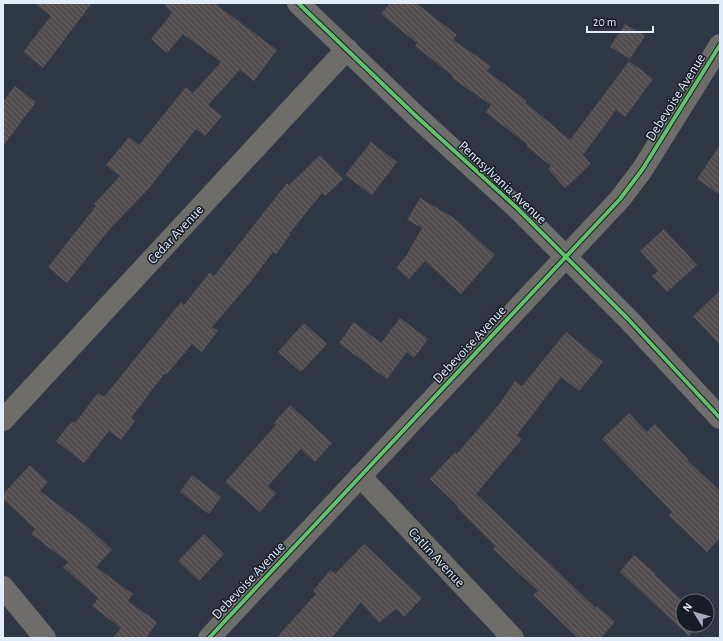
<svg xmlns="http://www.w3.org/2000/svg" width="723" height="641" font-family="'Alegreya Sans',sans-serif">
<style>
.building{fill:url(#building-back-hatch)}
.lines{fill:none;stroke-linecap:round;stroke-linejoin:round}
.street{stroke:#6e6d69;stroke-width:22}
.secondary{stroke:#706e6d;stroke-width:22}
.cycleway-casing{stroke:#161d27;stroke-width:6}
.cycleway{stroke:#61c268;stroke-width:4}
.labels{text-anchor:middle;stroke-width:3;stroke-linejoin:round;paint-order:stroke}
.street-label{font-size:14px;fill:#e3ecfb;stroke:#161d27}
</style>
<defs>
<pattern id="building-back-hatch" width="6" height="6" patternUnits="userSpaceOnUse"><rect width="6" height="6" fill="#524c4f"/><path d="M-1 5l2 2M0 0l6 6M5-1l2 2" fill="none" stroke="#6b6669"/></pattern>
</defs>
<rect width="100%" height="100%" fill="#2f3744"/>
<g class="building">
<path d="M34,3H92L43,68L23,52L51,16Z"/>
<path d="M163,3H214L277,50L254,81L240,70L208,105L222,116L205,136L196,129L149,188L108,231L67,283L48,267L96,206L94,204L120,176L106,165L129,137L139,145L186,87L193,93L221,62L183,34L167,53L151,39L172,13Z"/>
<path d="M390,3H416L457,35L453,40L491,66L487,71L527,101L526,103L570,140L629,61L653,79L625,117L616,110L583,155L591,164L565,188L548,169L551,166L526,146L527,144L485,112L491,105L452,78L453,76L415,46L417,43L381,14Z"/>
<path d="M625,24L645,36L630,59L610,47Z"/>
<path d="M15,86L36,102L3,146V102Z"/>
<path d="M371,142L397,162L372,195L345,175Z"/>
<path d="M720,145V195L697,179Z"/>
<path d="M320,155L343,179L325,196L322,193L289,234L290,235L276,254L273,252L249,284L212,327L218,331L202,352L192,344L166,375L164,374L131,418L135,421L121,440L109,431L84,463L56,441L72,421L75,423L98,393L104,397L181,302L184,305L210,272L214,276L287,183L289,185Z"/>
<path d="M420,198L454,218L495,255L461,294L425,261L409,279L396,268L406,256L422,228L407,220Z"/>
<path d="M664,229L697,265L667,292L652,276L658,271L640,251Z"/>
<path d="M720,291V345L693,316Z"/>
<path d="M400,318L428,339L414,358L407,352L387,379L339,343L354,322L381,343Z"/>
<path d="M304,323L327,344L301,372L278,352Z"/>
<path d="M566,332L603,362L579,391L561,377L517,435L522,439L476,494L596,608L597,606L615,622L601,638H578L533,595L538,591L493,549L495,546L457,508L459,507L430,479L455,452L457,454L500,403L515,381L522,386Z"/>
<path d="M290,405L332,443L315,462L301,449L268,486L276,493L260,512L225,482L276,425L274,423Z"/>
<path d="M629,413L647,432L655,424L688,459L687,460L720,491V538L707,552L669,516L672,512L602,439Z"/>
<path d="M30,465L48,482L40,491L88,527L112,550L96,567L133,594L128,601L157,622L146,638H113L121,628L92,606L98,598L63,567L68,562L31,534L35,529L3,499V494Z"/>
<path d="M192,475L221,497L209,514L180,492Z"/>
<path d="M204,534L224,554L199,581L178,561Z"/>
<path d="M364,544L422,598L404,617L396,609L379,623L361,602L332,638H276L316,594L313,591L330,570L335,574Z"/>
<path d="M634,555L656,574L655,575L683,601V625H699L689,636L620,572Z"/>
</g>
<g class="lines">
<g class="street">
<path d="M3,420L347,49"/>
<path d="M360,476L513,638"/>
<path d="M209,638L620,199L642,170L720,45"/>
</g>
<g class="secondary">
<path d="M298,3L417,117L517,208L628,319L720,418"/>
<path d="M3,587L45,638"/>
</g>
<defs>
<g id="cycleway">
<path d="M298,3L417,117L517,208L628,319L720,418"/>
<path d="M209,638L620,199L642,170L720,45"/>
</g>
</defs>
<use href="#cycleway" class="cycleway-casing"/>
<use href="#cycleway" class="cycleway"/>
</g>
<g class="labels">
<g class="street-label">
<text transform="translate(675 97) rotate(-58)" y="5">Debevoise Avenue</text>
<text transform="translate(503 182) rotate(43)" y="5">Pennsylvania Avenue</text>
<text transform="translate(175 234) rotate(-47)" y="5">Cedar Avenue</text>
<text transform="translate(469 344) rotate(-47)" y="5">Debevoise Avenue</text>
<text transform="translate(437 557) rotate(47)" y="5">Catlin Avenue</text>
<text transform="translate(248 580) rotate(-47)" y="5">Debevoise Avenue</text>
</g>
</g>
<rect width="723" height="641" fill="none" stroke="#e3ecfb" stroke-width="8"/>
<g transform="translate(695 613) rotate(307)"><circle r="19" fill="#161d27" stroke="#68707c"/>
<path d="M0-3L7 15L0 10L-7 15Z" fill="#a4adbb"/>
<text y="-6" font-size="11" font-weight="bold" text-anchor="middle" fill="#e3ecfb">N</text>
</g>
<path d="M587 26v6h66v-6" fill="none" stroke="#e3ecfb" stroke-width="2"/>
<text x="593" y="26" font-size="12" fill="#e3ecfb" stroke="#161d27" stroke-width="3" paint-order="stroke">20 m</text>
</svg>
